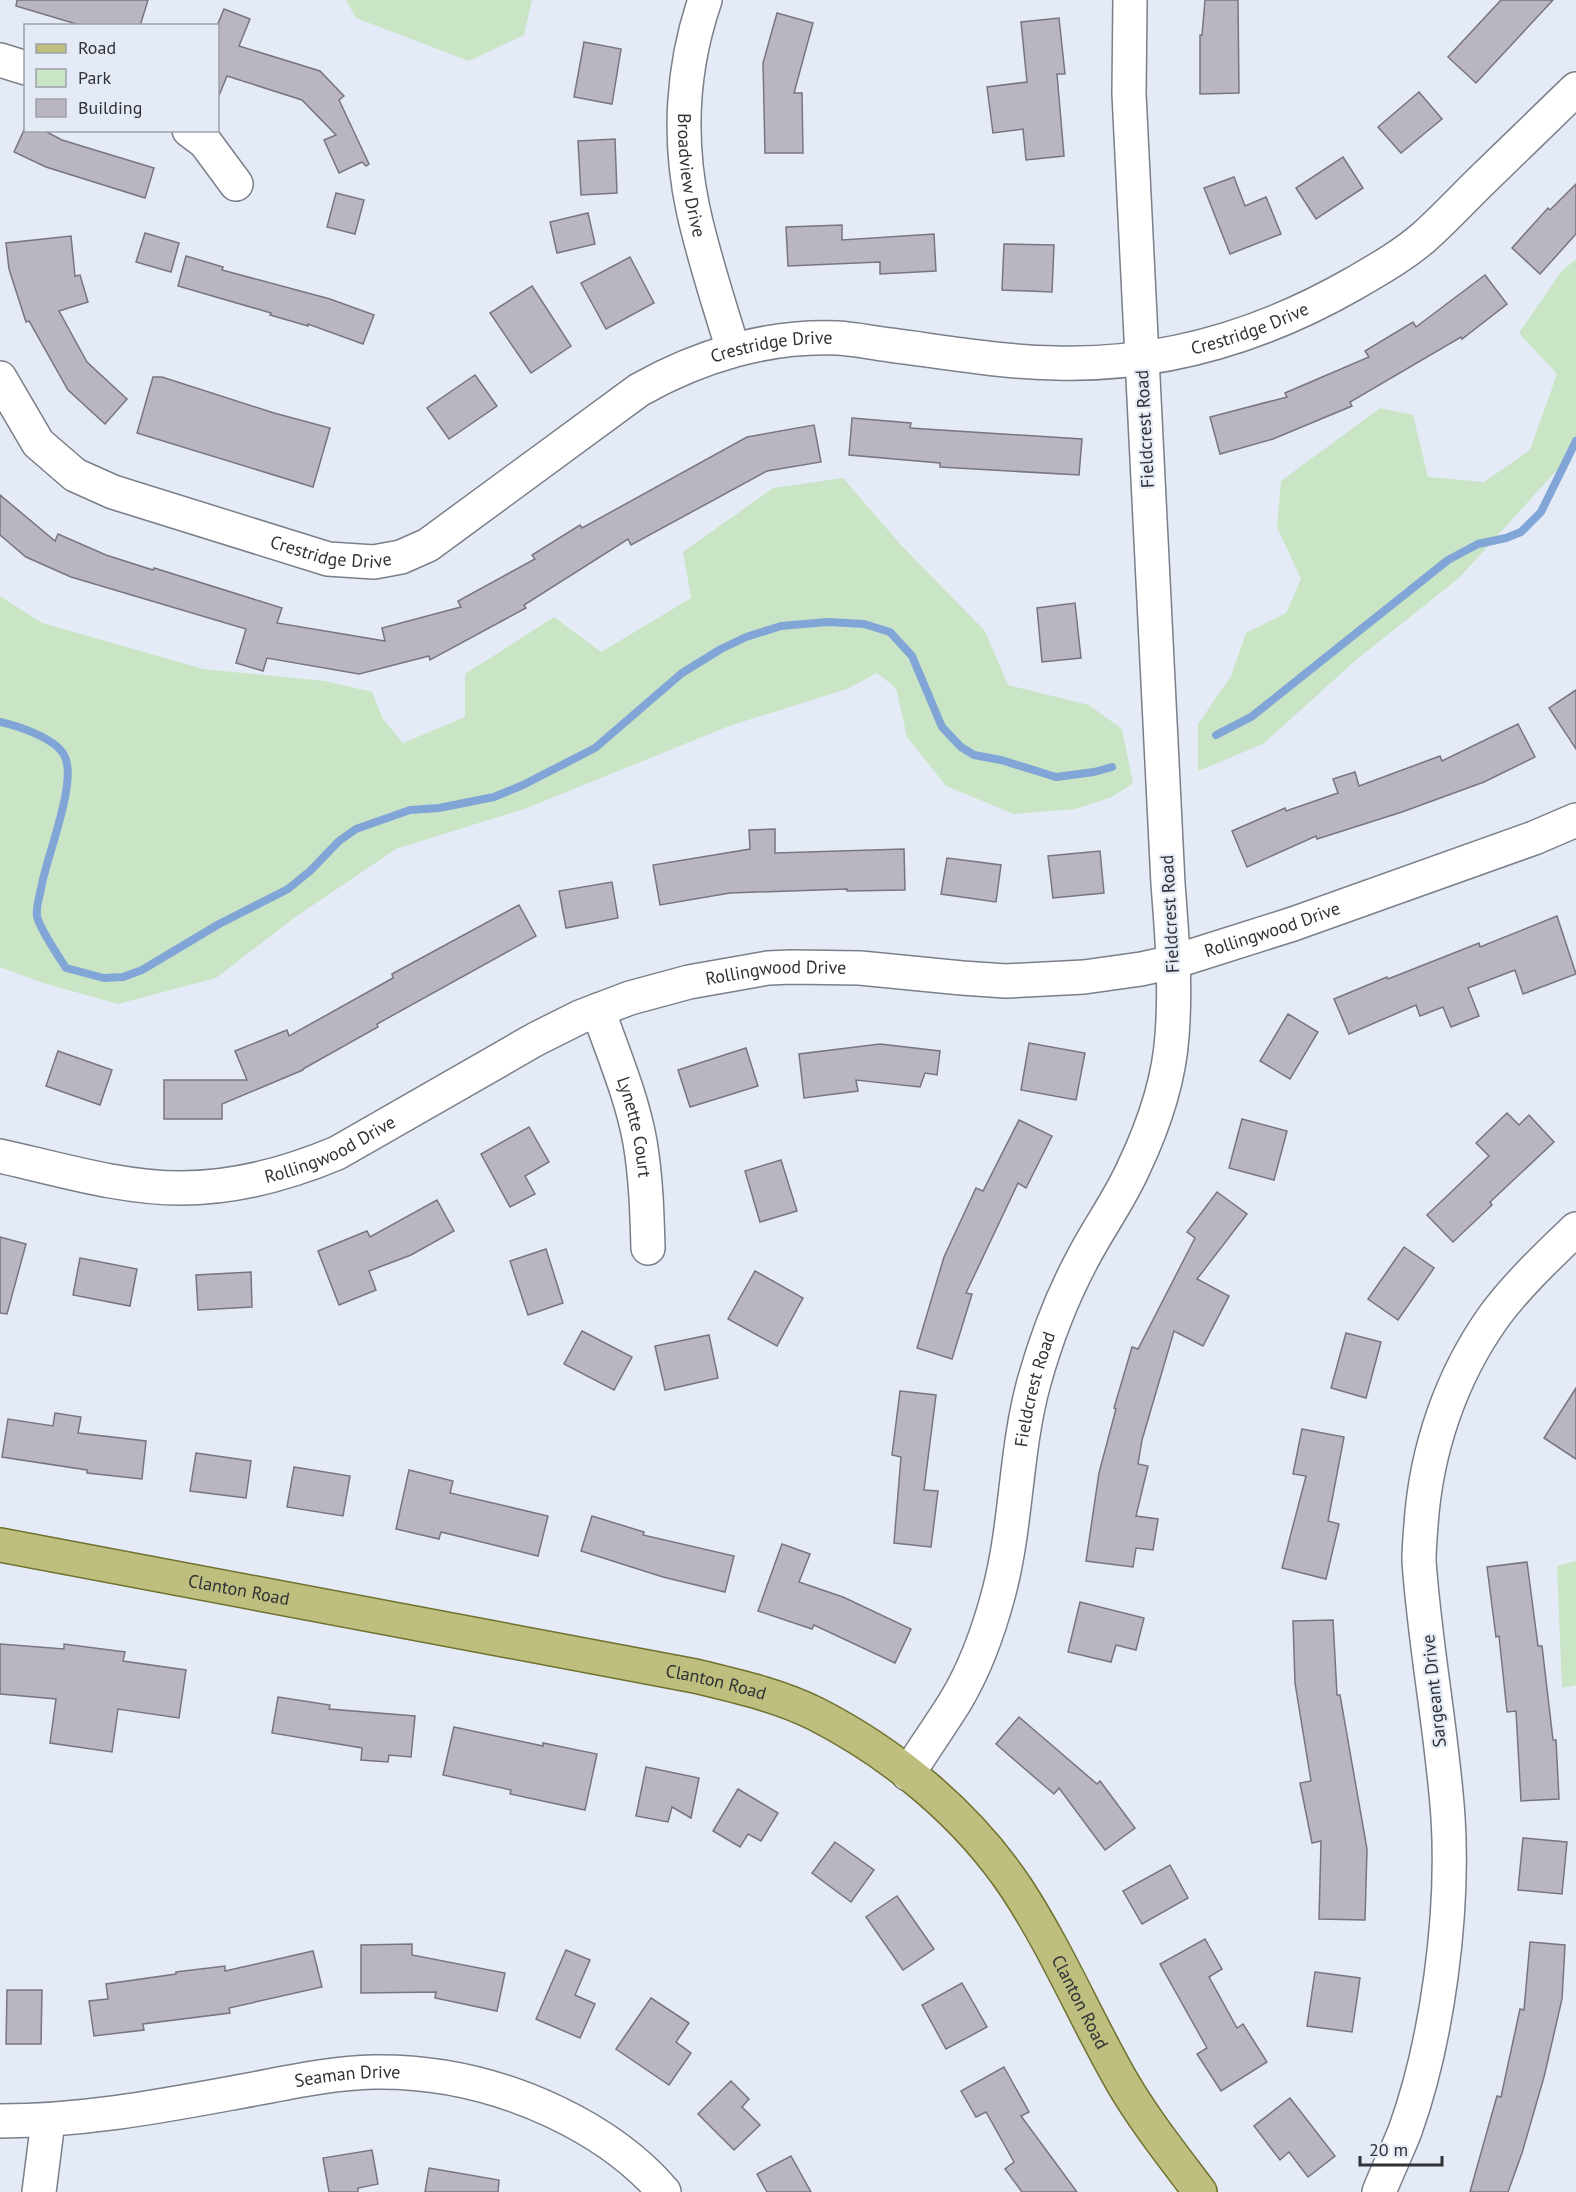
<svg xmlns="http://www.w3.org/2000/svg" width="1576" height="2192" font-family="'PT Sans',sans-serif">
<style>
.green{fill:#cae5c6}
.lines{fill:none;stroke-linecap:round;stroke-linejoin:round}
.stream{stroke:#80a5d6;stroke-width:8}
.building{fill:#b9b6c1;stroke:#787580;stroke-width:1.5}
.minor-casing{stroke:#7a7f89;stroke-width:36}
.major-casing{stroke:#6f712e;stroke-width:36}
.minor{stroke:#fff;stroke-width:33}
.major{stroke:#bebe7f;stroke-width:33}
.labels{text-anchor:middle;stroke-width:4.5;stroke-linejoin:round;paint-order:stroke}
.street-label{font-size:18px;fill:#2f3236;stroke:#e4ebf6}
</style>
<rect width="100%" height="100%" fill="#e4ebf6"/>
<g class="green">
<path d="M346,0H532L524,35L469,61L356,18Z"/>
<path d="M1576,259V449L1459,578L1356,660L1263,744L1198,771V724L1231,676L1246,633L1286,613L1301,579L1277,527L1281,481L1380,408L1413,415L1428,477L1484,482L1530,450L1557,374L1519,333L1561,272Z"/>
<path d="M843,478L900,544L985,631L1008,685L1089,705L1122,729L1133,783L1112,797L1075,809L1014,814L946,786L907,737L896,688L877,673L847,689L729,726L527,808L396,849L294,918L216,978L118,1004L40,982L0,967V596L42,623L203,669L325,681L372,692L383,719L403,743L465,717V674L554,617L601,652L691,598L683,552L773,488Z"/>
<path d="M1576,1561V1685L1562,1688L1557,1566Z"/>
</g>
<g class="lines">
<g class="stream">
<path d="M0,722C18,726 55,738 64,755C79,780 45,860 41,889C39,897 36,908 37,916C39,928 59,957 66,968L104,978L123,977L142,970L219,924L288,889L310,871L339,841L356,829L410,810L439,808L494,797L523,785L595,748L682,673L721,649L746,637L781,626L827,622L864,624L890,632L912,656L942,727L961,747L974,755L1001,760L1056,777L1094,772L1112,767"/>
<path d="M1216,735L1251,717L1448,560L1478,544L1506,538L1521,532L1541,512L1576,441"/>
</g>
</g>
<g class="building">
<path d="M17,0H148L140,26H83L16,6Z"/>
<path d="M1205,0H1238L1239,93L1200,94V35H1202Z"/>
<path d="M1501,0H1553L1476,83L1448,57Z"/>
<path d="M224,9L250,19L239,46L320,71L344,96L339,100L369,164L366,166L362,162L339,173L324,140L336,135L302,100L227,76L218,98L217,26Z"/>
<path d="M777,13L813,23L794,93H802L803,153H765L763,63Z"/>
<path d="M1059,18L1065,74H1057L1064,156L1026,160L1023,129L993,133L987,87L1027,82L1021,22Z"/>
<path d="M584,42L621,49L612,104L574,97Z"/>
<path d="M1419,92L1442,119L1401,153L1378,127Z"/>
<path d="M24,130H43L62,140L154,168L145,198L46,167L14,152Z"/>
<path d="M615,139L617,193L581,195L578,141Z"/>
<path d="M1343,157L1363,188L1316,219L1296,188Z"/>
<path d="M1234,177L1245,206L1266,197L1281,234L1230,254L1204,188Z"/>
<path d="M1576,184V234L1540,274L1512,248L1548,208L1550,210Z"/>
<path d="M336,193L364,200L355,234L327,227Z"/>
<path d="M588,213L595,244L557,253L550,222Z"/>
<path d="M842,225V240L934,234L936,271L880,274V262L788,266L786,227Z"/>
<path d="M145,233L179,243L171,272L136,262Z"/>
<path d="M71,236L75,276L80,275L88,302L59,311L87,362L127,399L105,424L68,390L29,321L26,322L9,269L6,243Z"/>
<path d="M1004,244L1054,245L1052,292L1002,290Z"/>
<path d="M186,256L223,267L222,270L330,299L374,315L363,344L308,324V326L270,315L271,313L178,286Z"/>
<path d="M630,257L654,303L606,329L581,283Z"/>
<path d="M1485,275L1507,304L1462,339L1461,337L1350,402L1352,406L1273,439L1220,454L1210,417L1287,397L1285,393L1369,357L1365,351L1413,322L1416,327Z"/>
<path d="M532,286L571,346L531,373L490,313Z"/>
<path d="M475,375L497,406L449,439L427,408Z"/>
<path d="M153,377H162L274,413L330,428L313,487L137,433Z"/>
<path d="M852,418L911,423L910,428L1082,439L1079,475L940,467V463L849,455Z"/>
<path d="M814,425L821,462L767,471L631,545L628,539L524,605L526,608L430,660L429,656L359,674L267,658L263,671L236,663L246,629L71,577L26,557L0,535V495L55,541L58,534L106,555L153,570L154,568L282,608L277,623L385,641L382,628L461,607L458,601L535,559L532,555L580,525L582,528L747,437Z"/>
<path d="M1075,603L1081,658L1042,662L1037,608Z"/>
<path d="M1576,690V749L1549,708Z"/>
<path d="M1518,724L1535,757L1484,782L1402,812L1317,839L1316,836L1247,867L1232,831L1285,808L1286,811L1338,793L1333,779L1355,772L1359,786L1440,756L1442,761Z"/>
<path d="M775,829V853L904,849L905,890L847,891V889L730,893L660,905L653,865L750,849L749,830Z"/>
<path d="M1100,851L1104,893L1053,898L1048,856Z"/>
<path d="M947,858L1001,865L996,902L941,894Z"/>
<path d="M612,882L618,918L566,928L559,891Z"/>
<path d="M519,905L536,936L377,1024L378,1027L303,1069V1070L222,1104V1119H164V1080H247L235,1051L287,1030L289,1036L393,978L392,974Z"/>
<path d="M1557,916L1576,974L1523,994L1515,970L1468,988L1479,1016L1451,1027L1443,1007L1420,1016L1416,1005L1349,1034L1334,999L1387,977L1388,979L1479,943L1480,947Z"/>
<path d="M1288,1014L1318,1032L1290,1079L1260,1061Z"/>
<path d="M1029,1043L1085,1053L1076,1100L1021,1090Z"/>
<path d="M880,1044L940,1051L937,1075L925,1073L920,1087L856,1080L858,1091L804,1098L799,1054Z"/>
<path d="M746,1048L758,1086L690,1107L678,1070Z"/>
<path d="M58,1051L112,1070L100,1105L46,1086Z"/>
<path d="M1507,1113L1519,1125L1529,1115L1554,1142L1490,1202L1492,1205L1453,1242L1427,1215L1489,1156L1476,1143Z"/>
<path d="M1242,1119L1287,1131L1274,1180L1229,1168Z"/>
<path d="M1019,1120L1052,1136L1026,1188L1018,1183L966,1293L972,1294L952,1359L917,1348L944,1257L976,1188L983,1191Z"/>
<path d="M529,1127L549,1162L525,1176L535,1194L510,1207L481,1154Z"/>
<path d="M781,1160L797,1211L760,1222L745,1171Z"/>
<path d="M1217,1192L1247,1214L1197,1279L1229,1296L1203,1346L1174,1331L1142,1440L1138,1464L1148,1466L1136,1516L1158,1519L1153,1550L1136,1548L1133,1567L1086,1561L1099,1473L1116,1409L1114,1408L1132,1347L1138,1349L1195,1238L1187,1232Z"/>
<path d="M437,1200L454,1231L411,1255L369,1271L376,1290L339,1305L318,1251L367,1231L370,1237Z"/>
<path d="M0,1237L26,1244L7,1314L0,1313Z"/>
<path d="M1404,1247L1434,1268L1398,1320L1368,1299Z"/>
<path d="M546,1249L563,1303L528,1315L510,1261Z"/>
<path d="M80,1258L137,1269L130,1306L73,1295Z"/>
<path d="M755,1271L803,1298L777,1346L728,1319Z"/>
<path d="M251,1272L252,1307L198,1310L196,1275Z"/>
<path d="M582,1331L632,1357L614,1390L564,1364Z"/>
<path d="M1346,1333L1381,1342L1366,1398L1331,1388Z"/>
<path d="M709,1335L718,1378L665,1390L655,1346Z"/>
<path d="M1576,1388V1459L1544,1438Z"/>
<path d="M900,1391L936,1395L924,1490L938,1491L931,1547L894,1543L901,1457L892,1455Z"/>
<path d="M55,1413L81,1417L78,1433L146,1441L142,1479L87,1473V1470L2,1457L8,1419L53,1426Z"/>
<path d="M1302,1429L1344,1437L1328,1521L1339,1524L1326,1579L1282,1568L1306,1476L1293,1474Z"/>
<path d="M196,1453L251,1461L246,1498L190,1491Z"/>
<path d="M294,1467L350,1476L343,1516L287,1507Z"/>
<path d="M409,1470L453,1481L450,1493L548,1516L538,1556L441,1532L439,1539L396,1529Z"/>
<path d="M592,1516L644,1532L643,1535L734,1556L725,1592L663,1577L581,1551Z"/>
<path d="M782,1544L810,1554L799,1582L843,1597L911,1629L895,1663L814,1625L812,1629L758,1611Z"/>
<path d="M1527,1562L1538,1646H1542L1553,1740H1556L1559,1799L1521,1801L1516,1711L1507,1712L1499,1636L1496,1637L1487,1567Z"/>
<path d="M1080,1602L1144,1618L1136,1650L1116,1645L1111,1662L1068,1652Z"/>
<path d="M1333,1620L1337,1695H1340L1367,1849L1365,1920L1319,1919L1321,1841L1312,1843L1300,1783L1311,1781L1295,1683L1293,1621Z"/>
<path d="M0,1644L64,1649V1644L125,1652L123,1661L186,1670L179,1718L118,1709L112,1752L50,1743L56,1699L0,1694Z"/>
<path d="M278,1697L330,1705L329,1709L415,1716L411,1757L389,1755L388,1762L361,1760L362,1748L272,1733Z"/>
<path d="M1019,1717L1097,1784L1100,1781L1135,1828L1105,1850L1059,1788L1054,1794L996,1744Z"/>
<path d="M454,1727L543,1746V1743L597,1754L585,1810L510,1794L511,1790L443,1775Z"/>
<path d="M646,1767L699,1778L691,1818L672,1807L668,1822L636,1816Z"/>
<path d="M738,1789L778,1813L761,1841L748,1834L740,1847L713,1831Z"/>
<path d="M1523,1838L1567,1842L1562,1894L1518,1890Z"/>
<path d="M835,1842L874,1870L851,1902L812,1873Z"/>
<path d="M1170,1865L1188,1898L1142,1924L1123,1891Z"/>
<path d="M897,1896L934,1949L903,1970L866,1917Z"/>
<path d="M1205,1939L1222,1969L1209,1977L1237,2028L1243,2024L1267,2062L1221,2091L1197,2054L1207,2048L1160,1964Z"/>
<path d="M1530,1942L1565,1945L1562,1999L1544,2077L1522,2153L1508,2192H1470L1497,2096L1501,2097L1520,2009L1524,2010Z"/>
<path d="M412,1944V1955L505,1973L497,2011L435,1998L436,1992L361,1993V1945Z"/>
<path d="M566,1950L590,1960L575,1995L595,2004L580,2038L536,2019Z"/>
<path d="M313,1951L322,1987L229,2008L230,2013L143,2024L144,2030L94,2036L89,2001L108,1999L106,1984L176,1974V1972L225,1966V1971Z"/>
<path d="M1315,1972L1360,1978L1352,2032L1307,2026Z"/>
<path d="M962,1983L987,2027L946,2049L922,2005Z"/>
<path d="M7,1990H42L41,2044H6Z"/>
<path d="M651,1998L689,2023L676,2042L691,2053L669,2085L616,2049Z"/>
<path d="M1004,2067L1029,2112L1021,2116L1077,2192H1022L1005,2169L1014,2162L986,2112L976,2117L961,2091Z"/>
<path d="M731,2081L749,2099L742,2107L760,2125L734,2150L698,2114Z"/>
<path d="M1290,2098L1335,2156L1308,2177L1289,2152L1280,2160L1254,2126Z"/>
<path d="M372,2150L378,2184L358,2188V2192H329L323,2158Z"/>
<path d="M791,2156L811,2192H767L757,2174Z"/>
<path d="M429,2168L499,2180L498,2192H425Z"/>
</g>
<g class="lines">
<defs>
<g id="minor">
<path id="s1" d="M705,0C682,67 678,139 693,209C703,256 719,303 733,350"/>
<path d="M0,60L26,68"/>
<path d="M189,130L205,142L236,184"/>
<path id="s2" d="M0,378L38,443L75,475L113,492L328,559L374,562L401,557L428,545L639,390C699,356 768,335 838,338C855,339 873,343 890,345C944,352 1000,362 1055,363C1161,366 1262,336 1353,284C1377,270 1402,256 1423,238C1441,222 1458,204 1475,187C1509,154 1542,122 1576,89"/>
<path id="s3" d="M598,1010C613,1053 632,1097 640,1142C646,1178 647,1212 648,1248"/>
<path id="s4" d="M0,1156C59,1169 120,1188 181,1188C236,1188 287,1174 337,1153L536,1039L580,1017L630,998L689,982L768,968L791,967L860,968L962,978L1006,981L1084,977L1141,969L1173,962L1293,924L1534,838L1576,820"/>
<path id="s5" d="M908,1774C923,1750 940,1726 955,1702C975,1669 989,1630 999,1592C1017,1524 1015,1451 1034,1382C1046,1339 1062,1297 1083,1258C1099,1227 1120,1199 1134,1167C1153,1127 1169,1080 1172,1036C1176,985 1172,934 1168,884L1129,94L1130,0"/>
<path id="s6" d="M0,2121C84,2121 161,2106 243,2091C287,2083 330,2073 374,2072C437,2071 498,2085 555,2112C595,2131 635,2158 664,2192"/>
<path d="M39,2192L48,2121"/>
<path d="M1379,2192C1387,2172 1397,2151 1405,2131C1438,2039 1454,1913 1448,1817C1442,1731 1425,1647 1419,1561C1419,1549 1420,1537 1421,1525C1426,1450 1451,1376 1495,1315C1519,1283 1548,1256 1576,1229"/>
</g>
<g id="major">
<path id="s7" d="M0,1545L695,1676C736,1686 778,1695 816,1714C894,1754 968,1815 1017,1889C1057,1950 1085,2017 1121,2080C1144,2120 1173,2156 1200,2192"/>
</g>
</defs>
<use href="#minor" class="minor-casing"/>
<use href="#major" class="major-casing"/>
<use href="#minor" class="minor"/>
<use href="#major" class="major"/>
</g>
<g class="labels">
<g class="street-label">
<text dy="6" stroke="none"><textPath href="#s1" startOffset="178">Broadview Drive</textPath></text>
<text dy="6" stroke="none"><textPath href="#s2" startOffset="1382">Crestridge Drive</textPath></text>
<text dy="6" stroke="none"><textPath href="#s2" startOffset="897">Crestridge Drive</textPath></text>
<text transform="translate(1145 429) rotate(-93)" y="6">Fieldcrest Road</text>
<text dy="6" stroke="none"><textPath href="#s2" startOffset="393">Crestridge Drive</textPath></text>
<text transform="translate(1170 914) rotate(-93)" y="6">Fieldcrest Road</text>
<text dy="6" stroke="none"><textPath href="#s4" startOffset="1330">Rollingwood Drive</textPath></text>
<text dy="6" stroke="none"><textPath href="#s4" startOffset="826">Rollingwood Drive</textPath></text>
<text dy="6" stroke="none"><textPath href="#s3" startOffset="123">Lynette Court</textPath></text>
<text dy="6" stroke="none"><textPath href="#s4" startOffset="340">Rollingwood Drive</textPath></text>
<text dy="6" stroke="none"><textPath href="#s5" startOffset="411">Fieldcrest Road</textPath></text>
<text dy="6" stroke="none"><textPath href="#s7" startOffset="243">Clanton Road</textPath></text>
<text dy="6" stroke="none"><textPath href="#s7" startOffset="729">Clanton Road</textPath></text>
<text transform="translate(1434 1691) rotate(-96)" y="6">Sargeant Drive</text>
<text dy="6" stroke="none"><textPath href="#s7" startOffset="1233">Clanton Road</textPath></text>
<text dy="6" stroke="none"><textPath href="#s6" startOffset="351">Seaman Drive</textPath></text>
</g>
</g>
<rect x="24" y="24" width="195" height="108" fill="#e4ebf6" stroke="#9ca1a9" stroke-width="1.5"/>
<rect x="36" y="44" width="30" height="9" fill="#bebe7f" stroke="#9ca1a9" stroke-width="1.5"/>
<text x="78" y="54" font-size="18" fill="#2f3236">Road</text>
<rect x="36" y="69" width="30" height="18" fill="#cae5c6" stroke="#9ca1a9" stroke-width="1.5"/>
<text x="78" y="84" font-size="18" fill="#2f3236">Park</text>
<rect x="36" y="99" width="30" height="18" fill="#b9b6c1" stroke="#9ca1a9" stroke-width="1.5"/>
<text x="78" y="114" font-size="18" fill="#2f3236">Building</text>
<path d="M1360 2156v9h82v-9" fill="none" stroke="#2f3236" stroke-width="3"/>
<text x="1369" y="2156" font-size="18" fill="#2f3236" stroke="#e4ebf6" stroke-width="4.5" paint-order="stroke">20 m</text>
</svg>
